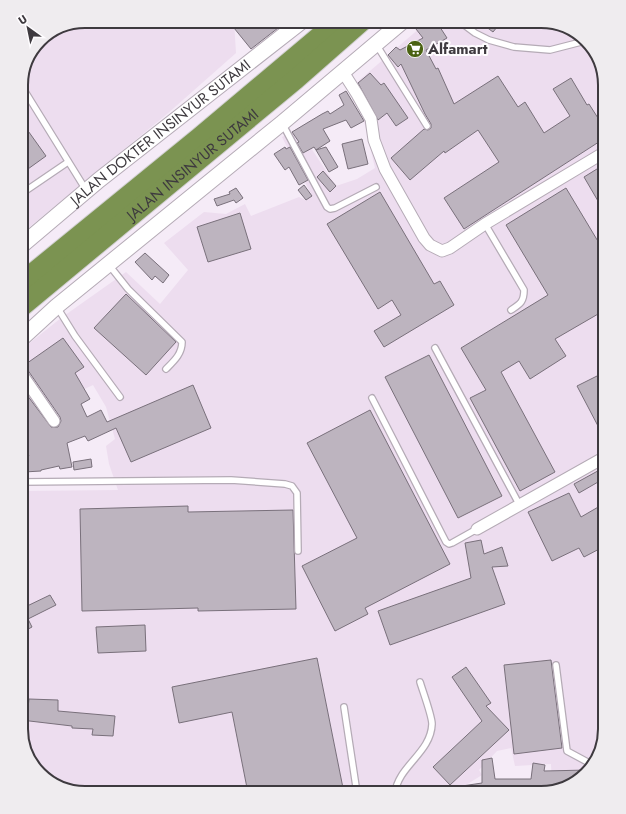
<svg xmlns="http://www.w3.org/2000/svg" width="626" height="814" font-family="Jost,sans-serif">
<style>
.built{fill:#edddef}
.building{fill:#bdb4bf;stroke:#79707b}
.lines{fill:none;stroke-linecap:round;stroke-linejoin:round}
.lane-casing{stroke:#b5abb6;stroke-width:8}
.street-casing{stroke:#b5abb6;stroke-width:13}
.secondary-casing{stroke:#b5abb6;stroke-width:17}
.highway-casing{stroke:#d1d0d1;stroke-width:22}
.lane{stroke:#fff;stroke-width:5.5}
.street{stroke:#fff;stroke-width:11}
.secondary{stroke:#fff;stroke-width:15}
.highway{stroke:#7b9351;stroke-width:20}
.labels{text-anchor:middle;stroke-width:4;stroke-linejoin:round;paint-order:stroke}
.poi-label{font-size:15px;font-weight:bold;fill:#3e3a3f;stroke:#fefcfe;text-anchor:start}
.street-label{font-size:15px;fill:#3e3a3f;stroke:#fefcfe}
.rim{fill:none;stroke:#3e3a3f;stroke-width:2}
</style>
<rect width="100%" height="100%" fill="#f5ebf7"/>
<g class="built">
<path d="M85,21H234L236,53L167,114L21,234V81L43,37Z"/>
<path d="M428,21H545L573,29L594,50L605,85V729L597,761L576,782L552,790L551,764L515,766L511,748L497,751L479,770L482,775L453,793H81L53,785L32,764L21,729V491L118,490L109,464L106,446L115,439L106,407L93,385L42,409L21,420V350L61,318L126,272L160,304L188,270L164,243L204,212L226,214L245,204L251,216L299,197L306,200L312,196L282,137L292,132L304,153L311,148L336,186L357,179L375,168L364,121L349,89Z"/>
</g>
<g class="building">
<path d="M243,21H287L251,49L234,28Z"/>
<path d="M428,21H436L447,38L426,50L436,69L438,68L454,104L498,76L518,107L525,102L544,133L570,116L553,89L571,78L587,105L589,104L605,129V138L464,229L444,198L499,162L478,130L445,153L444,151L410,180L391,158L424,129L428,130L431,128V124L425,114L401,64L398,67L388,55L396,47L400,50L423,38L416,29Z"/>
<path d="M489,21H502L493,32L485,26Z"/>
<path d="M370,73L381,85L384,83L408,118L396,126L387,113L378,120L358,83Z"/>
<path d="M346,91L364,121L351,128L346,120L323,129L330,141L316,150L314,147L303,153L297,143L299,142L292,132L322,114L328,111L330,114L344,105L339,95Z"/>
<path d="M21,121L46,156L21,174Z"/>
<path d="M362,139L368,164L348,169L342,144Z"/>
<path d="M285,147L286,149L290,147L308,180L299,185L289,167L285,170L274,154Z"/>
<path d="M326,147L338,167L329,172L316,150Z"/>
<path d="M605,164V213L584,177Z"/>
<path d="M323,171L336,186L330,192L317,177Z"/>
<path d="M304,185L312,196L306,200L298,190Z"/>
<path d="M236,188L243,198L236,203L234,200L217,206L214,199L230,194L229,192Z"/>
<path d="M566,188L605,253V310L555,339L566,356L530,379L519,361L501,372L555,472L520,491L470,398L486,390L461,348L548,295L506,225Z"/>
<path d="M380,192L434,284L440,281L454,305L384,347L374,331L401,315L392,300L378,309L327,224Z"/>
<path d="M240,213L251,249L208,262L197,227Z"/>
<path d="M145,253L169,275L163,283L155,276L152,280L135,262Z"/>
<path d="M126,294L176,342L146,375L94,328Z"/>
<path d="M63,338L84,367L75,373L90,399L81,404L87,417L101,410L107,422L193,385L211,428L131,462L116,428L88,441L85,436L67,443L72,467L60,469L59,466L41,470V471L24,472L23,457L29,456L21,441V387L51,427H58L61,421L60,417L27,369L23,366Z"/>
<path d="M429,355L502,496L458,518L385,377Z"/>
<path d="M597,376L605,391V423L598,426L577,386Z"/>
<path d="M370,410L450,564L365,608L368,614L335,631L302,566L357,538L307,443Z"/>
<path d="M91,459L92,467L74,470L73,462Z"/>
<path d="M605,467V478L579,493L574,484Z"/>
<path d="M569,493L581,517L600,506L605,515V546L584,557L579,548L552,561L528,512Z"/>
<path d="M188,506V512L293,510L296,609L198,611V608L82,611L80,509Z"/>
<path d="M481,540L484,554L502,547L508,566L492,567L505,604L390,645L378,611L471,578L465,543Z"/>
<path d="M50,595L56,605L28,619L32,627L21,633V604L23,608Z"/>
<path d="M145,625L146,651L98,653L96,627Z"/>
<path d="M317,658L344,793H248L232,712L179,723L172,687Z"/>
<path d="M551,660L562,748L514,754L504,665Z"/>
<path d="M466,667L491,703L486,706L509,730L450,785L433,767L482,721L452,677Z"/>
<path d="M29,699L58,700V711L115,716L113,736L92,735L93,729L72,728V726L21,720V707L28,708Z"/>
<path d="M492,758L495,779H531L533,763L545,765L544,771L588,770L576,782L541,793H463L462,786L482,783V760Z"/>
</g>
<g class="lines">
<defs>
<g id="lane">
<path d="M459,21L475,33L489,40L514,47L550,50L585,41"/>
<path d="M568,28L570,30"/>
<path d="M376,44L427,126"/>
<path d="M21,85L86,190"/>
<path d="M282,123L327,207L330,209L335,208L376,187"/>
<path d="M21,194L68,162"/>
<path d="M485,224L524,290C524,302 520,304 511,310"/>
<path d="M109,265L128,289L182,342C182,354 174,361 166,369"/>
<path d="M57,307L75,336L120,397"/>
<path d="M435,348L519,504"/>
<path d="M372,398L446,542L449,544L452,543L477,529"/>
<path d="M21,482L231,480L285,484L292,486L297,493L298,551"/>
<path d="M556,665L567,751L593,765"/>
<path d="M344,707L357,793"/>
<path d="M395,793C398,766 431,753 432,724C432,716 423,692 420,682"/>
</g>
<g id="street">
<path d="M343,72L357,94L371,119L374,140L385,169L424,238L430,245L442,251L450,248L485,224L605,152"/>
<path d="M21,373L54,421"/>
<path d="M477,529L605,457"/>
</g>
<g id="secondary">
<path id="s1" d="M21,246L99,180L302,21"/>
<path d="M21,339L57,306L282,123L403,21"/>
</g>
<g id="highway">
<path d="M21,283L200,137L338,21"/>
<path id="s2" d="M21,307L296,79L362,21"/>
</g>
</defs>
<use href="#lane" class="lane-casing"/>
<use href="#street" class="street-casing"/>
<use href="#secondary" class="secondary-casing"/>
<use href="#highway" class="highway-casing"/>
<use href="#lane" class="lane"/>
<use href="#street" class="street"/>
<use href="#secondary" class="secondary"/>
<use href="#highway" class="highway"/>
</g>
<defs>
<symbol id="supermarket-disc" viewBox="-11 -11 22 22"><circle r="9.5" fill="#4a6211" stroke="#fefcfe"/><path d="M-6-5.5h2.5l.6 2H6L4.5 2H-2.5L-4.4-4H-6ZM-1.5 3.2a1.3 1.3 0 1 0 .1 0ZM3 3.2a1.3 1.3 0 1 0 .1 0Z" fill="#fff"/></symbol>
</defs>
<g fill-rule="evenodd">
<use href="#supermarket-disc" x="405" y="39" width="20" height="20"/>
</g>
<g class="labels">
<g class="poi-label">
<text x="428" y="54">Alfamart</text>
</g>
<g class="street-label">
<text dy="5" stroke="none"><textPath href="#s1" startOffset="180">JALAN DOKTER INSINYUR SUTAMI</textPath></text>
<text dy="5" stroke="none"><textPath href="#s2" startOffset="223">JALAN INSINYUR SUTAMI</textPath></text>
</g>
</g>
<path d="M0 0H626V814H0ZM85 28H541A57 57 0 0 1 598 85V729A57 57 0 0 1 541 786H85A57 57 0 0 1 28 729V85A57 57 0 0 1 85 28Z" fill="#efecef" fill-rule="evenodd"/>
<path class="rim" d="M85 28H541A57 57 0 0 1 598 85V729A57 57 0 0 1 541 786H85A57 57 0 0 1 28 729V85A57 57 0 0 1 85 28Z"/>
<g transform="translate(28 28) rotate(327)" stroke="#fefcfe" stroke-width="3" paint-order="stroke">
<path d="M0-3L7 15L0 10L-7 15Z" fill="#3e3a3f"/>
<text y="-6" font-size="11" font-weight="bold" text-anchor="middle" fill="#3e3a3f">U</text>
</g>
</svg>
